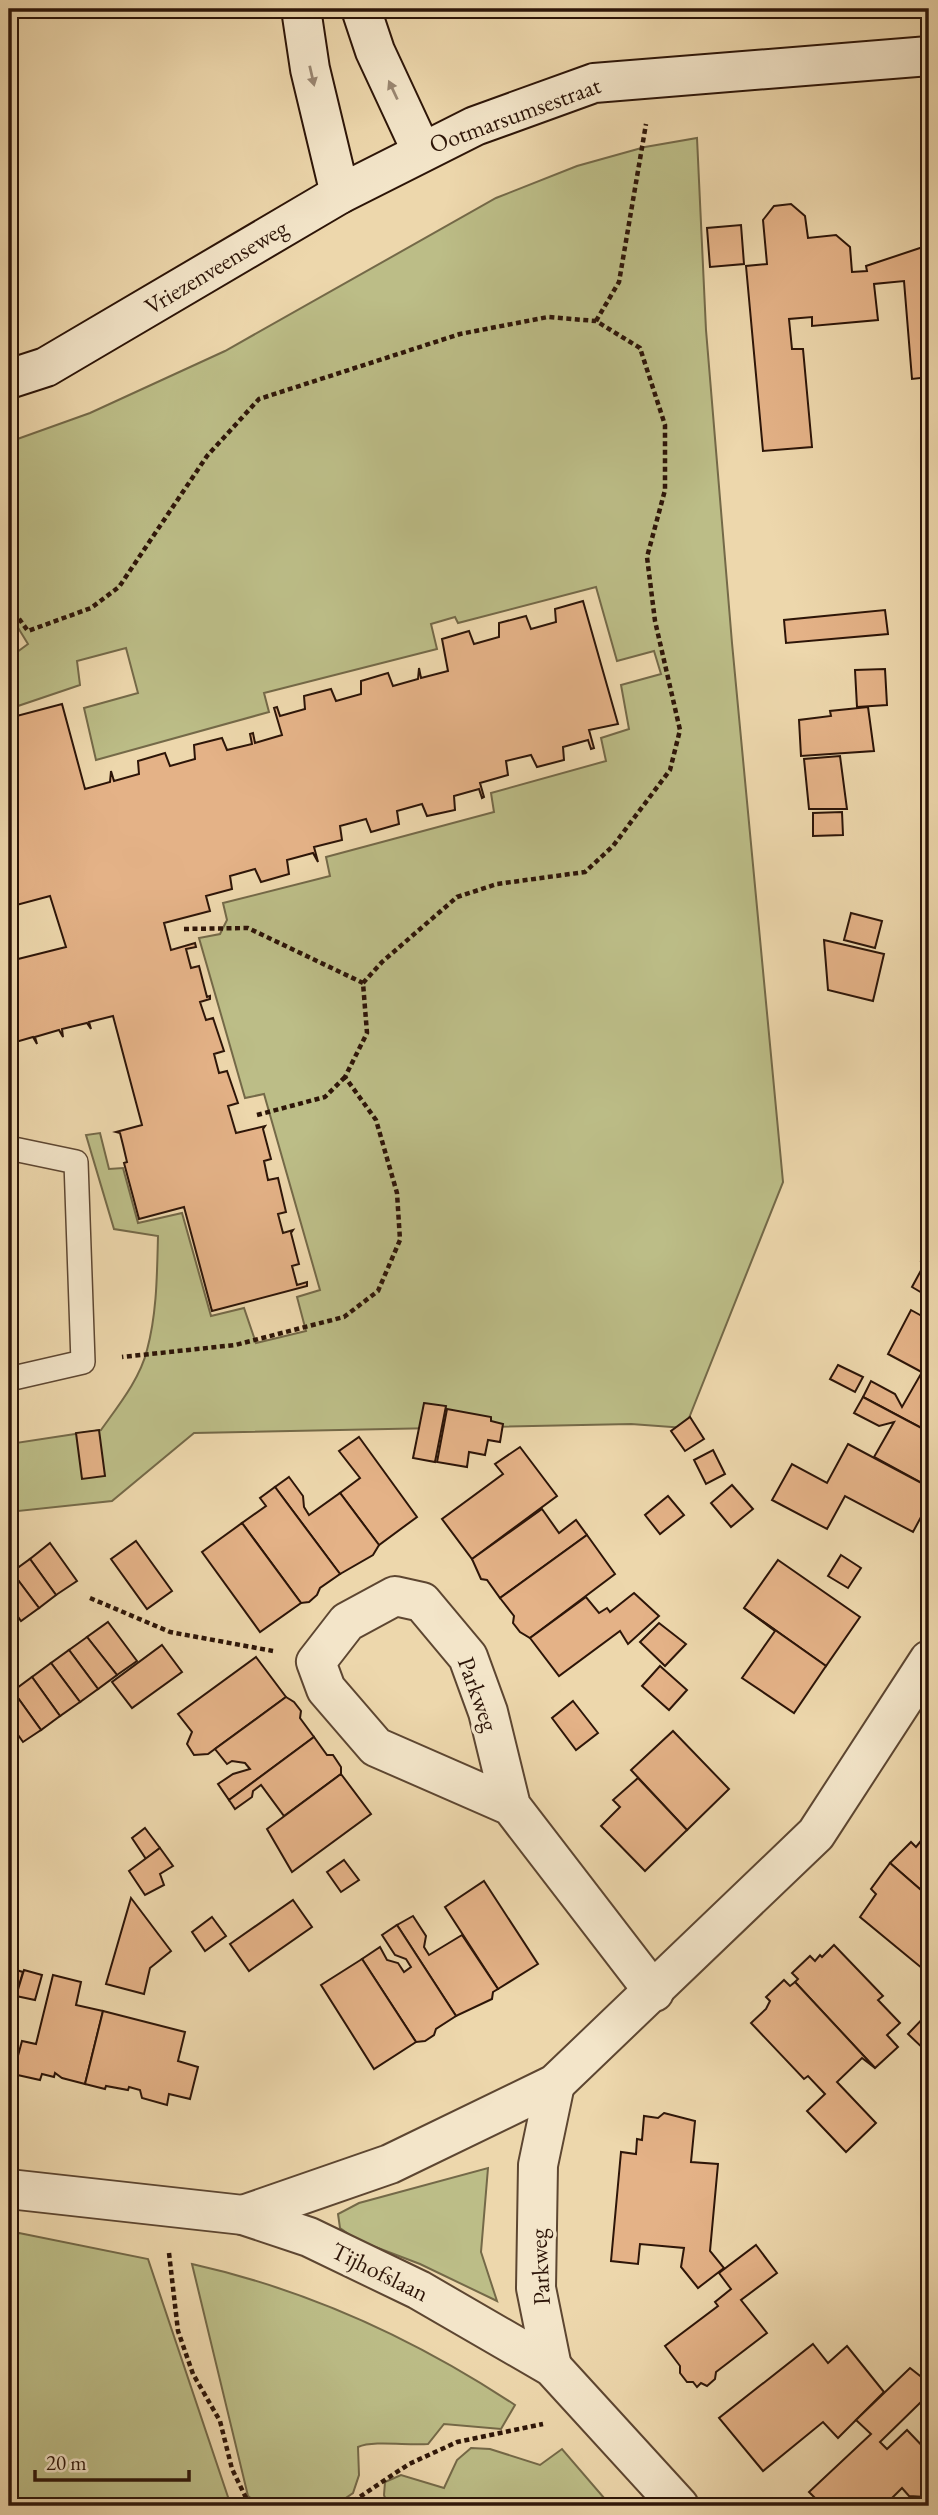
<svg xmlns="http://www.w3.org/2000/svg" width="938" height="2515" font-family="'EB Garamond',serif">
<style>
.green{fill:#bcbd87;stroke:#746948;stroke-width:2}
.building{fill:#e4b287;stroke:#2d1508;stroke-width:2}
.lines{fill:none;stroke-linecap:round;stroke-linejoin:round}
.lane-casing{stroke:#5d4631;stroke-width:26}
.street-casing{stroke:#5d4631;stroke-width:42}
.secondary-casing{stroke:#2d1508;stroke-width:42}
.path{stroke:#2d1508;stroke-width:4.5;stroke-dasharray:5 3.5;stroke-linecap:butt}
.lane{stroke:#f3e5c9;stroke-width:23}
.street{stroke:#f3e5c9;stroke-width:38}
.secondary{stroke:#f3e5c9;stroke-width:38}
.oneway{fill:#9a8772}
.labels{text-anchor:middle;stroke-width:7;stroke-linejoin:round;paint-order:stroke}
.street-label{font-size:24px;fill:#2d1508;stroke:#f3e5c9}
</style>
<rect width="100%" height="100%" fill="#edd7ac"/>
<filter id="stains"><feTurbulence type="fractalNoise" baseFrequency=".00286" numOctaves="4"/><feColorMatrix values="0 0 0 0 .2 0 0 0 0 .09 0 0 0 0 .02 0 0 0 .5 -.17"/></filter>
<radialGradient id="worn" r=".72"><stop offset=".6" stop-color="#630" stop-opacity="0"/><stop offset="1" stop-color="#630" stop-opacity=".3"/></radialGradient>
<g class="green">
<path d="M697,138L706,330L732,643L783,1182L685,1428L631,1424L194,1433L112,1501L9,1512V1444L101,1430C118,1406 140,1379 147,1350C157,1313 157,1274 158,1236L114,1229L86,1135L100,1133L109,1169L123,1168L138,1223L182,1213L211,1316L244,1308L256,1343L306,1331L297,1297L320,1290L264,1094L245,1098L199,938L220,934L227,920L223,903L330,876L326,857L494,812L491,793L606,761L601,738L629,729L621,685L661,674L654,651L617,661L596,587L458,623L455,617L431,624L437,649L264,693L269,712L96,760L84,708L138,693L126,648L77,661L80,685L9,709V658L28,644L9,613V442L90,413L225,351L496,198L577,166L645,147Z"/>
<path d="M488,2168L481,2252L497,2301L420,2264L357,2240L340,2228L338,2214L359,2203Z"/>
<path d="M19,2233L148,2259L231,2506H9V2245Z"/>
<path d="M192,2264C309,2290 415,2339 515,2405L501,2429L444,2424L428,2444C409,2446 374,2440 358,2447L359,2475L353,2493L334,2506H261L248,2496Z"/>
<path d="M471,2448L490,2449L540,2465L562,2449L611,2506H388L384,2495L385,2482L401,2475L444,2488L457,2460Z"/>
</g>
<g class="building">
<path d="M791,204L805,216L808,238L836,235L850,247L852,272L867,271L866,266L929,245V377L912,379L904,281L874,284L878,320L812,326V317L789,319L792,349H803L812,447L763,451L746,266L767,264L763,220L774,206Z"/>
<path d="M741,225L744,264L710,267L707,228Z"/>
<path d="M583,601L618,724L589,730L594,748L591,749L588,740L563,747L564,760L537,767L531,755L506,761L508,775L480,783L484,797L482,798L479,789L454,796L455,810L427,816L422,804L397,811L399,824L371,832L366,819L340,826L342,840L314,847L318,862L313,853L287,860L289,874L261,882L255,869L230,876L232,889L206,896L210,911L164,923L171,950L195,943L196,947L186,949L191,968L199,966L207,997L210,996V999L200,1002L206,1020L213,1018L224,1051L214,1054L219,1073L227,1071L238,1103L228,1106L236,1133L265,1126L263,1129L271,1159L264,1161L268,1180L278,1178L286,1212L278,1214L283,1233L293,1230L291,1233L299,1264L292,1266L297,1285L307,1282V1286L212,1311L184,1207L139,1219L124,1163L127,1162L123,1145L120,1133L116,1132L142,1125L113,1016L89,1022L91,1029L87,1023L62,1029L63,1037L59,1030L35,1037L37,1044L33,1037L9,1044V939L14,960L66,947L50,896L9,907V718L62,704L85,789L110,782L111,771L114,781L139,774L138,761L165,753L170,766L195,759L194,745L222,738L227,750L252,744L250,734L253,733L255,743L282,735L274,708L277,707L280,716L305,709L304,696L331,689L336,701L361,694V681L388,673L393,686L418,679L419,668L421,678L448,671L442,639L469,631L474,644L499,637V623L526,616L531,629L556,622L555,609Z"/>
<path d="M885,610L888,634L786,643L784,620Z"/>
<path d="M885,669L887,705L857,707L855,670Z"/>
<path d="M868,707L874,751L801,756L799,720L831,716L830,711Z"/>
<path d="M840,756L847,809H809L804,759Z"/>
<path d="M842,812L843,835L813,836V813Z"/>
<path d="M851,913L882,921L875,948L844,940Z"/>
<path d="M824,940L884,954L873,1001L828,990Z"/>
<path d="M929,1244V1265L921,1261Z"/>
<path d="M925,1263L929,1265V1297L912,1287Z"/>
<path d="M911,1310L929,1320V1376L888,1354Z"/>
<path d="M838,1365L863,1377L855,1392L830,1379Z"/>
<path d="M922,1372L929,1376V1432L863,1397L871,1381L895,1394L902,1407Z"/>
<path d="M863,1397L929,1432V1487L874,1457L894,1422L879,1426L854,1413Z"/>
<path d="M424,1403L446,1406L435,1462L413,1458Z"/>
<path d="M447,1409L491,1417V1421L503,1424L500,1442L488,1440L485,1455L469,1452L467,1467L437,1462Z"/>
<path d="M690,1417L704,1439L685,1451L671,1431Z"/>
<path d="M99,1430L105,1476L82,1479L76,1433Z"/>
<path d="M359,1437L417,1517L379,1545L340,1493L360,1478L339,1451Z"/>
<path d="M848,1444L929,1487V1502L913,1532L845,1496L827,1529L772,1500L792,1464L827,1483Z"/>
<path d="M520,1447L557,1496L472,1559L442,1519L503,1474L495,1464Z"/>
<path d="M713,1450L725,1474L706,1484L694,1460Z"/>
<path d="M289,1477L303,1496L304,1507L309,1515L340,1493L379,1545L373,1555L340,1574L275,1487Z"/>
<path d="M732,1485L753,1509L731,1527L711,1503Z"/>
<path d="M275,1487L340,1574L320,1588L317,1595L309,1602L301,1603L242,1523L266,1506L260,1498Z"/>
<path d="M668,1496L684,1515L660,1534L645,1515Z"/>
<path d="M542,1509L559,1533L576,1520L587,1535L500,1598L487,1580L481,1579L472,1559Z"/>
<path d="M242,1523L301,1603L260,1632L202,1552Z"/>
<path d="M587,1535L615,1574L530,1638L520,1632L513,1623L514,1616L500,1598Z"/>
<path d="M136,1541L172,1591L147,1609L111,1559Z"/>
<path d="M50,1543L77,1581L56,1595L30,1559Z"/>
<path d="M841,1555L861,1568L848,1588L828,1576Z"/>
<path d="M30,1559L56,1595L39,1608L12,1572Z"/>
<path d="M778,1560L860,1617L826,1666L744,1608Z"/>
<path d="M12,1572L39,1608L21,1621L9,1604V1575Z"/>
<path d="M634,1593L659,1616L628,1644L620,1631L559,1676L530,1638L586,1597L599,1613L607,1608L610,1612Z"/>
<path d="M744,1608L826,1666L794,1713L742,1678L775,1631Z"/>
<path d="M108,1622L137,1661L117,1675L87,1637Z"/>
<path d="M659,1623L686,1644L665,1666L640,1642Z"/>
<path d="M87,1637L117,1675L98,1689L69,1650Z"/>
<path d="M162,1645L182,1672L132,1708L112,1682Z"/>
<path d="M69,1650L98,1689L80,1702L51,1663Z"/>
<path d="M256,1657L286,1697L208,1754L194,1755L187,1744L192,1732L178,1714Z"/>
<path d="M51,1663L80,1702L60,1716L32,1677Z"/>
<path d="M660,1666L687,1690L669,1710L642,1686Z"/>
<path d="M32,1677L60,1716L41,1730L13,1691Z"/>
<path d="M13,1691L41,1730L23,1742L9,1722V1694Z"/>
<path d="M286,1697L294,1702L301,1711L300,1718L314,1737L229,1800L218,1784L233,1774L250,1769L245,1763L232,1761L227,1764L215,1749Z"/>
<path d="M573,1701L598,1733L576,1750L552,1718Z"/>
<path d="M673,1731L729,1789L687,1830L631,1770Z"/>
<path d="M314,1737L327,1755H333L341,1767V1774L284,1816L261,1785L253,1791L252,1797L235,1809L229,1800Z"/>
<path d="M341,1774L371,1814L292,1872L267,1829Z"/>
<path d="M638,1778L687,1830L645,1871L601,1826L620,1807L613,1800Z"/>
<path d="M145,1828L160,1848L146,1859L132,1838Z"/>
<path d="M929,1831V1897L890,1863L911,1842L916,1847Z"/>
<path d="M160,1848L173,1866L160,1874L164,1885L145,1895L129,1871Z"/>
<path d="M344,1860L359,1880L341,1892L327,1872Z"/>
<path d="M890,1863L929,1897V1974L860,1917L876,1894L871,1889Z"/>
<path d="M484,1881L538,1964L498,1989L445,1907Z"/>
<path d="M131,1898L171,1951L150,1968L144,1994L106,1984Z"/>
<path d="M293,1900L312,1927L249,1971L230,1944Z"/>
<path d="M413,1916L426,1936L424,1947L429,1955L462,1935L498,1989L493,1992L492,1999L456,2016L397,1925Z"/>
<path d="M212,1917L226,1936L205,1951L192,1932Z"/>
<path d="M397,1925L456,2016L436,2029L434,2035L425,2041L416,2042L362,1959L380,1947L387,1960L398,1963L404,1972L411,1967L406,1959L395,1955L382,1935Z"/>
<path d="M834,1945L883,1996L878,2000L900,2023L887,2035L898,2047L875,2068L795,1982L798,1979L792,1973L810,1956L815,1961L820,1955L822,1957Z"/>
<path d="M362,1959L416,2042L374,2069L321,1985Z"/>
<path d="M9,1968L23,1972L16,1996L9,1995Z"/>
<path d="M24,1970L42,1975L35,2000L16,1996Z"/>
<path d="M53,1975L81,1982L76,2005L103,2011L85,2084L62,2078L55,2073L54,2077L42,2074L40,2080L13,2074L22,2041L36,2044Z"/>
<path d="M784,1980L790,1986L795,1982L875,2068L862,2058L837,2082L876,2123L846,2152L807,2111L825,2094L808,2076L804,2079L751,2023L766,2009L770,2001L766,1997Z"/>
<path d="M103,2011L185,2032L178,2061L198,2067L190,2099L169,2094L167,2105L142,2098L140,2090L129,2087L128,2090L106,2086L105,2089L85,2084Z"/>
<path d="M929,2012V2054L908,2034Z"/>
<path d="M664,2113L695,2121L691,2162L718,2164L710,2251L724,2268L698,2288L681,2267L684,2248L640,2244L638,2264L611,2261L621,2152L636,2154L637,2139L642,2140L644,2116L658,2118Z"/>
<path d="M756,2245L777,2273L741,2300L767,2333L716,2372L715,2379L707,2386L701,2383L697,2387L693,2382H687L680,2373V2366L665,2346L718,2306L715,2302L731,2289L719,2273Z"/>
<path d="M813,2344L828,2363L847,2346L884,2392L838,2438L823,2422L763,2471L719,2418Z"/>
<path d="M910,2368L924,2379L923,2400L880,2442L887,2449L907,2430L929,2453V2493L926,2497L909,2496L902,2488L884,2506H823L809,2492L871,2434L856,2420Z"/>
</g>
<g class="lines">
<defs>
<path id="lane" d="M9,1148L76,1162L83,1362L9,1379"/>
<g id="street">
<path d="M511,1806L376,1747L326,1689L316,1662L347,1622L395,1596L422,1602L468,1657L488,1712L511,1806L654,1992"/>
<path d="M9,2189L243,2215L309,2237L419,2290L552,2367L679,2506"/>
<path d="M243,2215L390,2164L555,2084L816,1834L929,1660"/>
<path d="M552,2367L536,2288L538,2165L555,2084"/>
</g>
<g id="secondary">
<path d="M301,9L310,69L340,194"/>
<path d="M361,9L375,51L422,152"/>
<path d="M9,379L46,367L340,194L475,126L594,83L929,56"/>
</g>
</defs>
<use href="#lane" class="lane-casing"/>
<use href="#street" class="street-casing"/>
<use href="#secondary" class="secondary-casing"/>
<g class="path">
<path d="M596,321L619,282L646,124"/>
<path d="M9,605L28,631L91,608L119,587L207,456L259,399L460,334L548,317L596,321L640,348L665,425V490L647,557L655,621L680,730L670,770L613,846L585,872L497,884L457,897L382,962L363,983L367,1033L345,1077L376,1120L397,1193L400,1240L378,1291L344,1317L235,1345L122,1357"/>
<path d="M184,929L248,928L363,983"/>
<path d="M257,1115L325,1097L345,1077"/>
<path d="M90,1598L170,1632L273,1651"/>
<path d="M169,2253L178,2331L193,2374L220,2421L232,2469L250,2506"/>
<path d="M346,2506L409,2464L457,2442L543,2424"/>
</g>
<use href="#lane" class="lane"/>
<use href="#street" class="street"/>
<use href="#secondary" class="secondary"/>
</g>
<defs><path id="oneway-solid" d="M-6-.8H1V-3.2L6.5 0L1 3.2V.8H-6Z" transform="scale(1.75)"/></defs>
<g class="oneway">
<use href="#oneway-solid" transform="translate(312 76) rotate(77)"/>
<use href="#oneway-solid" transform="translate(393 90) rotate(-115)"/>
</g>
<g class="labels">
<g class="street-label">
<text transform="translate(515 115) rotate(-20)" y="8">Ootmarsumsestraat</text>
<text transform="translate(216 267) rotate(-31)" y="8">Vriezenveenseweg</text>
<text transform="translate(478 1694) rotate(70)" y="8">Parkweg</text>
<text transform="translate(540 2267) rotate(-93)" y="8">Parkweg</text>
<text transform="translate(380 2272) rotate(26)" y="8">Tijhofslaan</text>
</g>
</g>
<rect width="938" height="2515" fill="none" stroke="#edd7ac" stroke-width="35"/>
<rect x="10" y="10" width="917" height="2494" fill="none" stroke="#2d1508" stroke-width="3.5"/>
<rect x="18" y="18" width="903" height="2480" fill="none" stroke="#2d1508" stroke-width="2"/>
<path d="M35 2470v10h154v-10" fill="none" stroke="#2d1508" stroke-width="3.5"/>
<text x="46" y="2470" font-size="21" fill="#2d1508" stroke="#f3e5c9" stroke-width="5" paint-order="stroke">20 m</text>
<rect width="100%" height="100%" filter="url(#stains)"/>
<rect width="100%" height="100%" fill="url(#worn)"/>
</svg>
